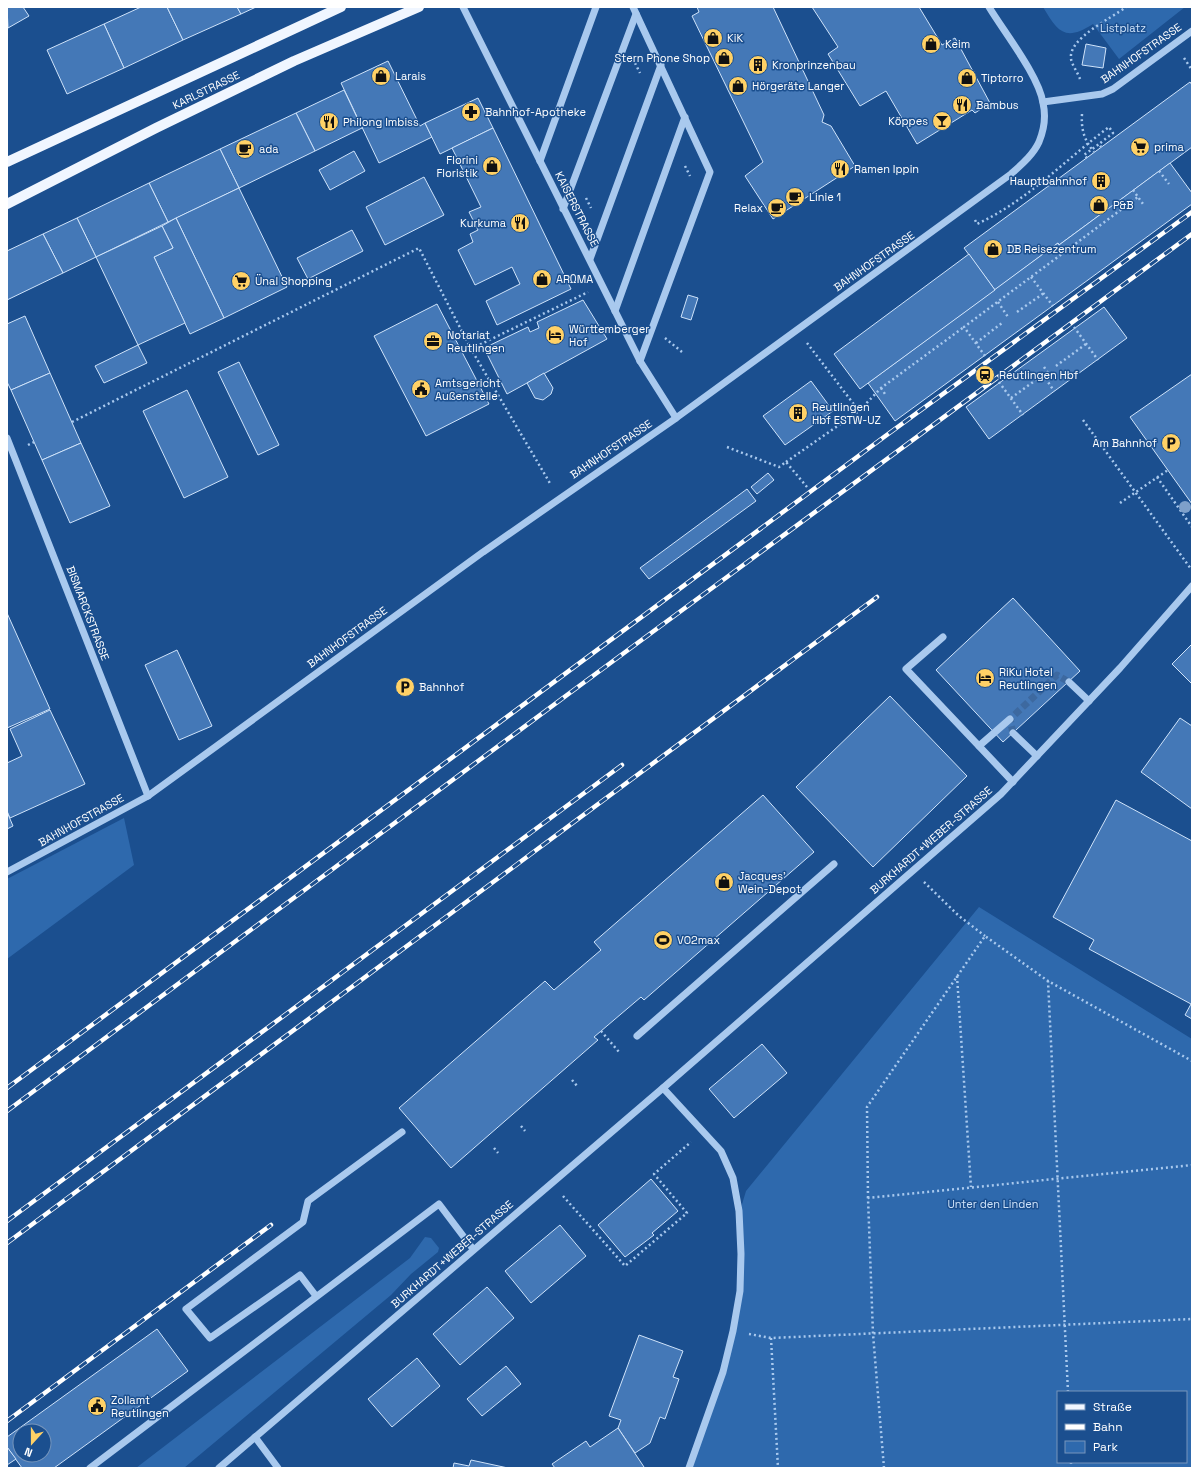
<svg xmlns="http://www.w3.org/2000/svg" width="1199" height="1475" font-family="'Space Grotesk',sans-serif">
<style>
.green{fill:#2e69ad;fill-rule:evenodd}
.building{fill:#4478b7;stroke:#cfe3fa;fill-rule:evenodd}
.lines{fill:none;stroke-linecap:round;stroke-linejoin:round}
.minor-tunnel{stroke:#3d69a0;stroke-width:7;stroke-dasharray:7 3.5;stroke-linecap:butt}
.path{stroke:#a9c9ee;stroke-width:2.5;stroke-dasharray:2 3;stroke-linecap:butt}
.minor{stroke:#a9c9ee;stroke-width:7}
.major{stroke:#f0f6ff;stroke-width:10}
.rail-casing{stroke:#fff;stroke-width:4.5}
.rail{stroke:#1b4f8f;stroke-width:3;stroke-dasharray:9;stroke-linecap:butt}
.tree{fill:#7ea0ca}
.labels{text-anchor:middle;stroke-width:3;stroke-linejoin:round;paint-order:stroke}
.park-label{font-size:11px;fill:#cfe3fa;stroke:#1b4f8f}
.poi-label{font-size:11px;fill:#fff;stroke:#1b4f8f;text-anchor:start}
.street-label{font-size:11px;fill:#fff;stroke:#1b4f8f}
</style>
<rect width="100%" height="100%" fill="#1b4f8f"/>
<g class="green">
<path d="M1043,7H1185L1119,59L1093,24C1065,42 1058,32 1043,7Z"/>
<path d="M124,818L134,865L7,959V879Z"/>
<path d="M979,907L1192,1039V1468H691L735,1331L740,1211L746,1191ZM1058,1392H1186V1462H1058Z"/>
<path d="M425,1237L431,1238L439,1248L438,1252L411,1274L391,1295L184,1468H136L410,1258Z"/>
</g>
<g class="building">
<path d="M7,7H23L29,16L8,28Z"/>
<path d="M141,7H167L183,40L124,68L104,24Z"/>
<path d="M167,7H237L241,14L183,40Z"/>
<path d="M237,7H256L241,14Z"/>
<path d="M697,7H773L824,115L822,122L831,126L855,166L773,219L745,176L763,162L692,16L699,12Z"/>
<path d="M812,7H919L942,45L955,38L990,103L975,113L972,110L917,144L886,91L860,106L828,54L838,47Z"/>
<path d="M104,24L124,68L67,94L47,50Z"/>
<path d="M1086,44L1106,48L1103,68L1082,65Z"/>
<path d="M388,61L420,126L425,123L432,137L379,163L341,83Z"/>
<path d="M1190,82L1192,85V147L1059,245L1058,243L995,290L964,248Z"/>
<path d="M344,90L362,128L315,151L296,113Z"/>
<path d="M478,98L493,128L440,154L425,123Z"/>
<path d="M296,113L315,151L239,188L220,149Z"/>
<path d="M493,128L571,289L497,325L486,301L520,284L512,267L475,285L458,250L473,242L470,234L478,230L469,212L481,207L452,148Z"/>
<path d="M220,149L239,188L168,222L149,183Z"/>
<path d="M354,151L365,171L330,190L319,170Z"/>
<path d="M1170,163L1192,193V204L895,421L868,383L1058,243L1059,245Z"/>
<path d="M424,177L444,215L385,245L366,207Z"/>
<path d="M149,183L168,222L96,257L77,218Z"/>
<path d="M239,188L287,287L224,318L176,218Z"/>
<path d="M77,218L96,257L63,273L43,234Z"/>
<path d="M176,218L224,318L190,334L154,257L173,248L162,226Z"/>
<path d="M162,226L173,248L154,257L185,323L138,345L96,257Z"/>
<path d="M352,230L363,251L308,279L297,258Z"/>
<path d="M43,234L63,273L7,300V251Z"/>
<path d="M969,254L995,290L860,389L834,354Z"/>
<path d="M688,295L698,298L691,320L681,317Z"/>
<path d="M583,300L607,339L507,394L484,348L528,327L530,332L539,328L537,322Z"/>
<path d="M437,304L489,404L426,436L374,336Z"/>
<path d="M1104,307L1127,338L989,439L966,407Z"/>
<path d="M25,316L50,373L11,390L7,382V324Z"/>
<path d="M138,345L147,363L104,383L95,366Z"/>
<path d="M239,362L279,445L258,455L218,372Z"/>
<path d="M50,373L81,443L42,460L11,390Z"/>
<path d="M544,373L553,388L551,394L543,400L535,398L527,383Z"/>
<path d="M1192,374V504L1130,417Z"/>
<path d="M811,381L833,411L785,445L763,416Z"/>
<path d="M187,390L228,477L184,498L143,411Z"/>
<path d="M81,443L110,506L70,523L42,460Z"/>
<path d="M768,473L774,480L757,494L751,487Z"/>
<path d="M747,489L756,501L649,579L640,568Z"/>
<path d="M1013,598L1080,671L1003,742L936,670Z"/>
<path d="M7,613L50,709L7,728Z"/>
<path d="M1192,644V684L1172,664Z"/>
<path d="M177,650L212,726L179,740L145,665Z"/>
<path d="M890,696L967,776L873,867L796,787Z"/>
<path d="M50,710L85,784L10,818L7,811V763L22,756L10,729Z"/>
<path d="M1180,718L1192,726V809L1141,772Z"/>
<path d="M763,795L814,852L644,1000L641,997L594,1037L598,1040L451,1168L399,1108L545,981L554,990L601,950L594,942Z"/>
<path d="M1116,800L1192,841V1019L1185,1015L1191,1004L1089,949L1094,940L1053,917Z"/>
<path d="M7,812L13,826L7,829Z"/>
<path d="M762,1044L787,1073L734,1118L709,1089Z"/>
<path d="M651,1179L678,1211L652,1233L654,1235L625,1257L598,1225Z"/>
<path d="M560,1225L586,1256L531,1303L505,1271Z"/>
<path d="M487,1287L514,1318L460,1365L433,1334Z"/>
<path d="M157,1329L188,1371L54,1468H22L7,1447V1437ZM20,1431H44V1455H20Z"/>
<path d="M639,1335L683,1351L673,1377L679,1379L665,1419L660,1417L650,1443L635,1453L618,1428L621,1420L609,1416Z"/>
<path d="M417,1358L440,1386L392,1427L368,1399Z"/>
<path d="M506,1366L521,1384L482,1416L467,1399Z"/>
<path d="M618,1428L644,1467L643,1468H555L552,1464L586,1441L590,1447Z"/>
<path d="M7,1447L16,1459L7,1465Z"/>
<path d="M471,1460L508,1468H453L454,1463L469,1466Z"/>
</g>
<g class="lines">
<path class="minor-tunnel" d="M1013,733L1010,719L1057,675L1069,682"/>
<g class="path">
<path d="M1184,58L1192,70"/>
<path d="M635,63L640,73"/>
<path d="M1080,79C1078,73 1072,65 1071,59C1068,38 1112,18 1126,7"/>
<path d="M1082,114C1081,129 1084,140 1094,152"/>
<path d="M1087,158L1084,155L1099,144L1101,147"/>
<path d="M685,166L690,176"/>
<path d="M1159,171L1169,184"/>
<path d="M1133,190L1143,204"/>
<path d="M586,198L591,208"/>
<path d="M975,220L977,224C1027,201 1065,160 1109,127L1113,133L1099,144"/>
<path d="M1031,277L1053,306"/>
<path d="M998,302L1008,317"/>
<path d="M1017,312L1044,293"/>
<path d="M1074,327L1098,360"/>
<path d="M665,338L682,352"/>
<path d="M807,343L859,411"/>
<path d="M976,343L1002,323"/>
<path d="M471,349L588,292"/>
<path d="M985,356L964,327L1138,197"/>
<path d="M1056,366L1086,344"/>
<path d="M1044,367L1050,376L1046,379L1054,391"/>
<path d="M999,382L1023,415"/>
<path d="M881,388L885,394"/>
<path d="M1011,398L1040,377"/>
<path d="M1083,420L1191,569"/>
<path d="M72,422L419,248L471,349L551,485"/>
<path d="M28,445L34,442"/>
<path d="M727,447L779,467L786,462L807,487"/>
<path d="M786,462L859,411L881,388L964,327"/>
<path d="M1157,477L1192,527"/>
<path d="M1120,503L1168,470"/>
<path d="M924,882L959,916L985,936"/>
<path d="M957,976L971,1187"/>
<path d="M601,1031L619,1052"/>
<path d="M572,1080L578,1087"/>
<path d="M521,1126L525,1131"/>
<path d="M494,1148L498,1153"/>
<path d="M563,1196L625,1266L687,1213L654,1174L691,1142"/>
<path d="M868,1198L867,1107L985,936L1048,981"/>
<path d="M749,1334L771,1338L1192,1319"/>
<path d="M771,1338L778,1468"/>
<path d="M1068,1392L1048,981L1192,1061"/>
<path d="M1071,1462V1468"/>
<path d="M884,1468L873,1334L868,1198L1192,1165"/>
</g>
<g class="minor">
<path d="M463,7L640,361L676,418"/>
<path d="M633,7L710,172L640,361"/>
<path d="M1043,102L1102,94L1113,89L1192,31"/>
<path d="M540,161L596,7"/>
<path d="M563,209L636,14"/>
<path d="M590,259L661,65"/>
<path d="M615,311L685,117"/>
<path d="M7,438L148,796"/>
<path d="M943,637L906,669L1013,782"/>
<path d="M1069,682L1089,701"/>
<path d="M1013,733L1037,756"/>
<path d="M979,746L1010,719"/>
<path d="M7,872L148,796L483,552L676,418L1011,174C1021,165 1033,155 1039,142C1044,130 1046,116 1043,103C1039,76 1004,32 989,7"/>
<path d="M637,1036L834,864"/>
<path d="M663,1088L721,1151L733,1178L739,1211L741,1254L740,1291L733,1331L723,1372L689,1468"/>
<path d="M316,1296L300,1275L210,1338L186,1309L303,1222L308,1201L402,1132"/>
<path d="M255,1437L278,1468"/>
<path d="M90,1468L439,1204L473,1249"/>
<path d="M219,1468L663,1088L1001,794L1120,668L1192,586"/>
</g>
<g class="major">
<path d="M7,162L341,7"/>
<path d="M7,204L156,128L294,61L419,7"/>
</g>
<defs>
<g id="rail">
<path d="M7,1088L884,437L1192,212"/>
<path d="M7,1111L567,695L1192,234"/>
<path d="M7,1221L622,765"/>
<path d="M7,1243L877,597"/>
<path d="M7,1421L271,1225"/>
</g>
</defs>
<use href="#rail" class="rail-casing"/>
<use href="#rail" class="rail"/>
</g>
<circle class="tree" cx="1185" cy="507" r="6"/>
<defs>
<symbol id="shop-disc" viewBox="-11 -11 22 22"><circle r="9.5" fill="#ffd166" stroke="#1b4f8f"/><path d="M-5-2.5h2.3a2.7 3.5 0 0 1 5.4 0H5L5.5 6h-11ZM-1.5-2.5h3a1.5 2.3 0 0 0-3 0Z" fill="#111"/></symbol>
<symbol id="building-disc" viewBox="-11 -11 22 22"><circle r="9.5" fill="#ffd166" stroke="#1b4f8f"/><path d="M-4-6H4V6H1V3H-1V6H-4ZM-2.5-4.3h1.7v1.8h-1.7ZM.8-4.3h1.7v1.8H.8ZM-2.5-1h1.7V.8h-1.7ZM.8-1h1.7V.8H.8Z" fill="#111"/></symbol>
<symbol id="restaurant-disc" viewBox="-11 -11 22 22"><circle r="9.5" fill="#ffd166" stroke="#1b4f8f"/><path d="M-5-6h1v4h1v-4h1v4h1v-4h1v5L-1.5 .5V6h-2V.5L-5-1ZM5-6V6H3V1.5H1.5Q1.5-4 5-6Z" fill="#111"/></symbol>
<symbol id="pharmacy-disc" viewBox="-11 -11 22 22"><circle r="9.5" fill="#ffd166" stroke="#1b4f8f"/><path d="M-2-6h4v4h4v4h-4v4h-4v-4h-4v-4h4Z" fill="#111"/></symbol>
<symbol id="bar-disc" viewBox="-11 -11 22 22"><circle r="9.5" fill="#ffd166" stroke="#1b4f8f"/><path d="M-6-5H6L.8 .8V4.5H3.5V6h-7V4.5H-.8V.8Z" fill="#111"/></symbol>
<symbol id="supermarket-disc" viewBox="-11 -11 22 22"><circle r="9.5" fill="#ffd166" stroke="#1b4f8f"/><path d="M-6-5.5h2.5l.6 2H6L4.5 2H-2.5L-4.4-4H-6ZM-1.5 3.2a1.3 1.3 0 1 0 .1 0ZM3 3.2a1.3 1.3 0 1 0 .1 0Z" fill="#111"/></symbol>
<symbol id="cafe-disc" viewBox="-11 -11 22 22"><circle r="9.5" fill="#ffd166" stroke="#1b4f8f"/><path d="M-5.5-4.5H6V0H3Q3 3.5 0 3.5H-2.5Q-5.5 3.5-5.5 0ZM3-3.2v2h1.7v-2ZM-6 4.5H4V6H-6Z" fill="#111"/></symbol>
<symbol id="hotel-disc" viewBox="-11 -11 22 22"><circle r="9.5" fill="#ffd166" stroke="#1b4f8f"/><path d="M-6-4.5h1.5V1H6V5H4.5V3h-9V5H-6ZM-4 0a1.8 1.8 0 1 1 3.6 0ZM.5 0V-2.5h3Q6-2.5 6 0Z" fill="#111"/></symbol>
<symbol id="office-disc" viewBox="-11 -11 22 22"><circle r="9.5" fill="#ffd166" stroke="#1b4f8f"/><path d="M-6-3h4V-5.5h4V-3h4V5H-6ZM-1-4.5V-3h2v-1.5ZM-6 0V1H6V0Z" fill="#111"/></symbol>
<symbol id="station-disc" viewBox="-11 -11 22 22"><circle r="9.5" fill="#ffd166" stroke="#1b4f8f"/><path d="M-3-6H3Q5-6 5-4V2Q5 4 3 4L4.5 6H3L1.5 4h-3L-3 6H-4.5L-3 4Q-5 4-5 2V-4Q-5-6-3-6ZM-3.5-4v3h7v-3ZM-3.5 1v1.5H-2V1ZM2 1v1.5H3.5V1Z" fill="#111"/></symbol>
<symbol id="civic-disc" viewBox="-11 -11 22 22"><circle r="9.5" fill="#ffd166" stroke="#1b4f8f"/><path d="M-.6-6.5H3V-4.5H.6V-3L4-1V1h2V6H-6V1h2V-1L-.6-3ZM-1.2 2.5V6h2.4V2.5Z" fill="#111"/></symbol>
<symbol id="parking-disc" viewBox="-11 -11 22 22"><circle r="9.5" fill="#ffd166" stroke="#1b4f8f"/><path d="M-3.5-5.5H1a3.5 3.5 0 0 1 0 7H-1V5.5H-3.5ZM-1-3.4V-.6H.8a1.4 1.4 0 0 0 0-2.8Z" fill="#111"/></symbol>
<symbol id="stadium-disc" viewBox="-11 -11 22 22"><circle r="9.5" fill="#ffd166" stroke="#1b4f8f"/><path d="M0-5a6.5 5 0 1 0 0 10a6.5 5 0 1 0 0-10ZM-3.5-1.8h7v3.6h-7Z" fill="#111"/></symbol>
</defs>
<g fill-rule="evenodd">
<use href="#shop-disc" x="702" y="27" width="22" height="22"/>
<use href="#shop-disc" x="920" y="33" width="22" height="22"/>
<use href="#shop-disc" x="713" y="47" width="22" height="22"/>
<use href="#building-disc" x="747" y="54" width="22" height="22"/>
<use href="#shop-disc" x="370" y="65" width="22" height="22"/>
<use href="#shop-disc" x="956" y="67" width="22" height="22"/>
<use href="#shop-disc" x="727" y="75" width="22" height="22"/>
<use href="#restaurant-disc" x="951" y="94" width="22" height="22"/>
<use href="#pharmacy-disc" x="460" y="101" width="22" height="22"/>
<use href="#bar-disc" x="931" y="110" width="22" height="22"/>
<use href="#restaurant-disc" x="318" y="111" width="22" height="22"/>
<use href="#supermarket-disc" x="1129" y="136" width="22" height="22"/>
<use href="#cafe-disc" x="234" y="138" width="22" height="22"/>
<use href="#shop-disc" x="481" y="155" width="22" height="22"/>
<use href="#restaurant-disc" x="829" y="158" width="22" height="22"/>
<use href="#building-disc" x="1090" y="170" width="22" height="22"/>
<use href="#cafe-disc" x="784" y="186" width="22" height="22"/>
<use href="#shop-disc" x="1088" y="194" width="22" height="22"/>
<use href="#cafe-disc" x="766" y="197" width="22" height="22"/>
<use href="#restaurant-disc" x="509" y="212" width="22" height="22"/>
<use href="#shop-disc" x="982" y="238" width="22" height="22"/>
<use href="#shop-disc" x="531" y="268" width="22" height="22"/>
<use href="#supermarket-disc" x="230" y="270" width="22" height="22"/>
<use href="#hotel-disc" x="544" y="324" width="22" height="22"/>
<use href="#office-disc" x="422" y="330" width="22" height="22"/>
<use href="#station-disc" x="974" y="364" width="22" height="22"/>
<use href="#civic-disc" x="410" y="378" width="22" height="22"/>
<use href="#building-disc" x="787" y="402" width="22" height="22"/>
<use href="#parking-disc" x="1160" y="432" width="22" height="22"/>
<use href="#hotel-disc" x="974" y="667" width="22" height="22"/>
<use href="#parking-disc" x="394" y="676" width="22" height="22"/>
<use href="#shop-disc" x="713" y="871" width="22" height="22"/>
<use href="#stadium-disc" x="652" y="929" width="22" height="22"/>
<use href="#civic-disc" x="86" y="1395" width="22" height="22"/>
</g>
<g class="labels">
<g class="park-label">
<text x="1123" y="32">Listplatz</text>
<text x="993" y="1208">Unter den Linden</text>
</g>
<g class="poi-label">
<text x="727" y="42">KiK</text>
<text x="945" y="48">Keim</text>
<text x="710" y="62" text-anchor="end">Stern Phone Shop</text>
<text x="772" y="69">Kronprinzenbau</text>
<text x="395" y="80">Larais</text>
<text x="981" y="82">Tiptorro</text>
<text x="752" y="90">Hörgeräte Langer</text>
<text x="976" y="109">Bambus</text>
<text x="485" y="116">Bahnhof-Apotheke</text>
<text x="928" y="125" text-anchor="end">Köppes</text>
<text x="343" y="126">Philong Imbiss</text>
<text x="1154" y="151">prima</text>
<text x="259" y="153">ada</text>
<text x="478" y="164" text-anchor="end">Florini<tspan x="478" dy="13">Floristik</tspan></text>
<text x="854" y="173">Ramen Ippin</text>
<text x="1087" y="185" text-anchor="end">Hauptbahnhof</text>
<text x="809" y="201">Linie 1</text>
<text x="1113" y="209">P&amp;B</text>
<text x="763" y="212" text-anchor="end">Relax</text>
<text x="506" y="227" text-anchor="end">Kurkuma</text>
<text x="1007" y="253">DB Reisezentrum</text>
<text x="556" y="283">ARΩMA</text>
<text x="255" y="285">Ünal Shopping</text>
<text x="569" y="333">Württemberger<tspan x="569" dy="13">Hof</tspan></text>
<text x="447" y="339">Notariat<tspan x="447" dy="13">Reutlingen</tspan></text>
<text x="999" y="379">Reutlingen Hbf</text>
<text x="435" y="387">Amtsgericht<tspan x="435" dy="13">Außenstelle</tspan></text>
<text x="812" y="411">Reutlingen<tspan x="812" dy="13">Hbf ESTW-UZ</tspan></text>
<text x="1157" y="447" text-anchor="end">Am Bahnhof</text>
<text x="999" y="676">RiKu Hotel<tspan x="999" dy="13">Reutlingen</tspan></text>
<text x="419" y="691">Bahnhof</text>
<text x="738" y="880">Jacques'<tspan x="738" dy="13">Wein-Depot</tspan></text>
<text x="677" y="944">VO2max</text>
<text x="111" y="1404">Zollamt<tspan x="111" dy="13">Reutlingen</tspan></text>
</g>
<g class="street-label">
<text transform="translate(1141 53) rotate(-35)" y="4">BAHNHOFSTRASSE</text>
<text transform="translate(206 90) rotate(-26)" y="4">KARLSTRASSE</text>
<text transform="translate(577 209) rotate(63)" y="4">KAISERSTRASSE</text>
<text transform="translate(874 261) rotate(-35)" y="4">BAHNHOFSTRASSE</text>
<text transform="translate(611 449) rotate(-34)" y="4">BAHNHOFSTRASSE</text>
<text transform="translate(88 613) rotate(69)" y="4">BISMARCKSTRASSE</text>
<text transform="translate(347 637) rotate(-36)" y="4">BAHNHOFSTRASSE</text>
<text transform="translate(81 820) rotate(-29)" y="4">BAHNHOFSTRASSE</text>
<text transform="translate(931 840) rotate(-41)" y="4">BURKHARDT+WEBER-STRASSE</text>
<text transform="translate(452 1254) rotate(-41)" y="4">BURKHARDT+WEBER-STRASSE</text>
</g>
</g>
<rect width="1199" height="1475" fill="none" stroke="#ffffff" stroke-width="16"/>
<rect x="1057" y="1391" width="130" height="72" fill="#1b4f8f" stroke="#7695bc"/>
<rect x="1065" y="1404" width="20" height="6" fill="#f0f6ff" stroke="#7695bc"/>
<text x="1093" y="1411" font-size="12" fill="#ffffff">Straße</text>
<rect x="1065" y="1424" width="20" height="6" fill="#ffffff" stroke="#7695bc"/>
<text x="1093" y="1431" font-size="12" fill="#ffffff">Bahn</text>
<rect x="1065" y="1441" width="20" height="12" fill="#2e69ad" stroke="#7695bc"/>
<text x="1093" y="1451" font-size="12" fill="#ffffff">Park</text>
<g transform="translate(32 1443) rotate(201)"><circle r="19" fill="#1b4f8f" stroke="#7695bc"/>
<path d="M0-3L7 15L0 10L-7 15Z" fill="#ffd166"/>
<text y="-6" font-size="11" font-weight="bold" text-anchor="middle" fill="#ffffff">N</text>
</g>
</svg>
